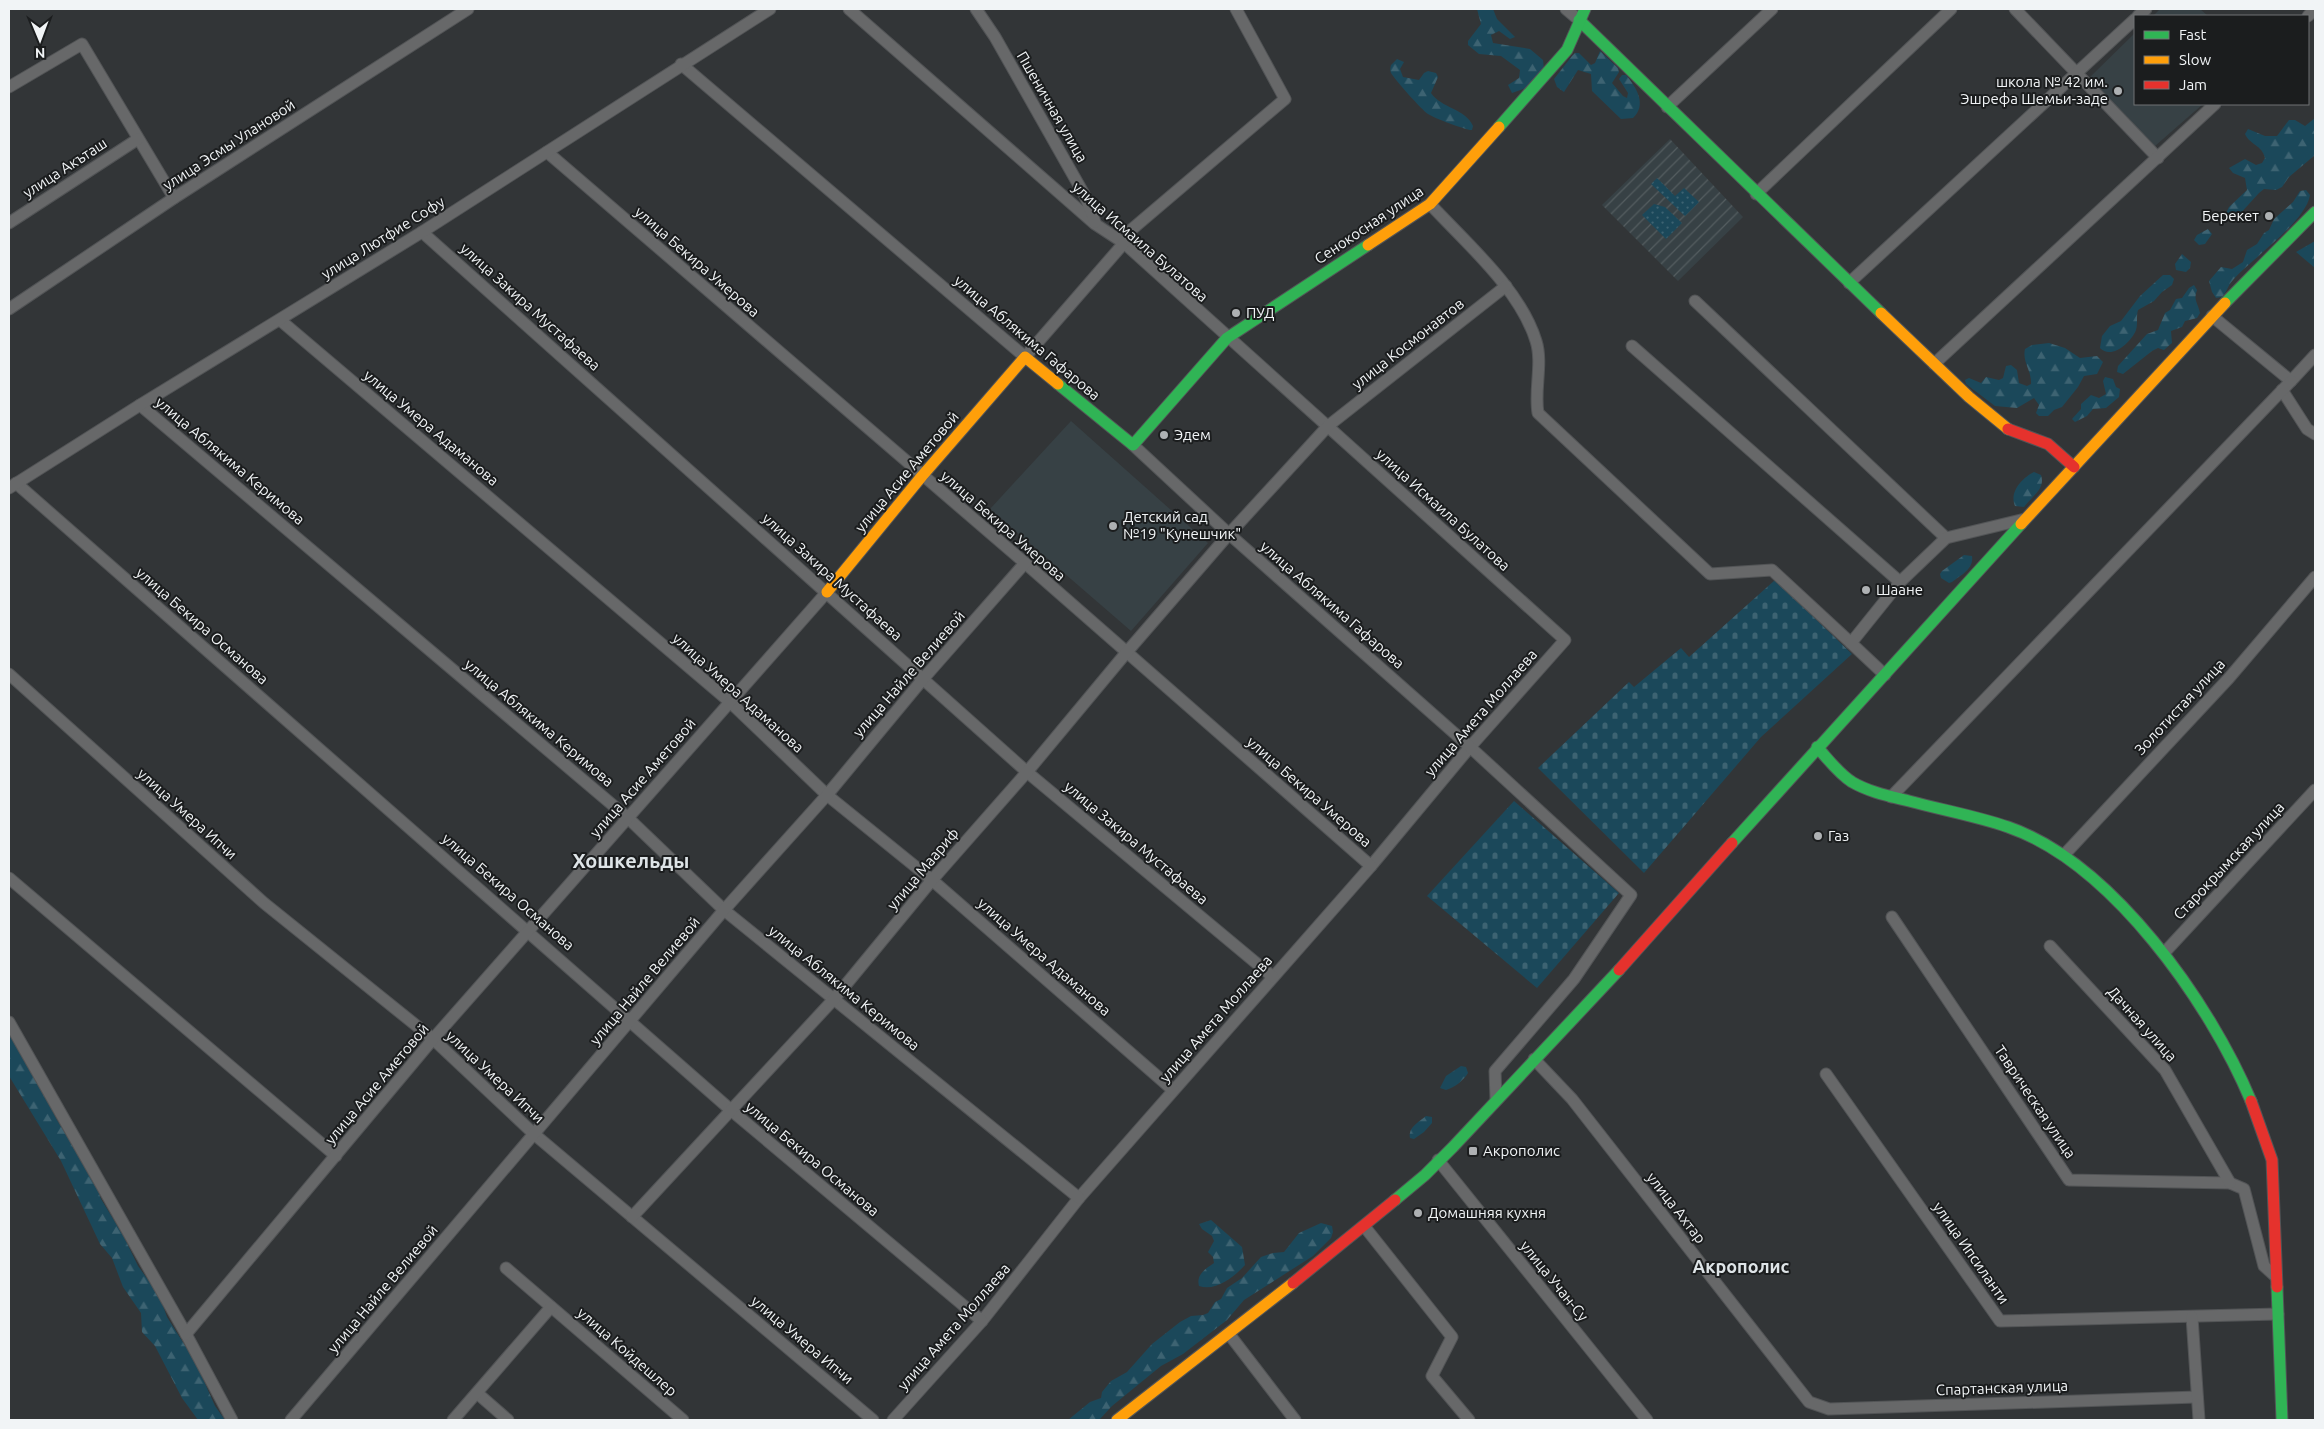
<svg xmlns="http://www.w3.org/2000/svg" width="2324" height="1429" font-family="Ubuntu,sans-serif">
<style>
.built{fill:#374145}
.industrial{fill:url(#industrial-furrows)}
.grass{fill:url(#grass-dots)}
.forest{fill:url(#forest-firs)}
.cemetery{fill:url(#cemetery-stones)}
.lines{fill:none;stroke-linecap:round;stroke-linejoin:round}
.street-casing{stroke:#525456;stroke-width:13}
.fast-casing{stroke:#525456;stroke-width:13}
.slow-casing{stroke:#525456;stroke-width:13}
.jam-casing{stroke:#525456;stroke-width:13}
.street{stroke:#676869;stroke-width:11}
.fast{stroke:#30b455;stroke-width:11}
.slow{stroke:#ff9f0a;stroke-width:11}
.jam{stroke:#e5322d;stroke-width:11}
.poi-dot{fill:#aeb1b3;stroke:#1b1d1e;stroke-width:2}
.labels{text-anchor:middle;stroke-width:4;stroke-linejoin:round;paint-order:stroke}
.poi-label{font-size:15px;fill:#f1f4f6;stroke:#1b1d1e;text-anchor:start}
.street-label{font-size:15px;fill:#f1f4f6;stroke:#1b1d1e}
.quarter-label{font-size:18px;font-weight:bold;fill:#dee4e7;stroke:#1b1d1e}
.district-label{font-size:20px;font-weight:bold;fill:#dee4e7;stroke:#1b1d1e}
</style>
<defs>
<pattern id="industrial-furrows" width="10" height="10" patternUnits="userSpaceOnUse" patternTransform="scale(1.25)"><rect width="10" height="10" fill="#374145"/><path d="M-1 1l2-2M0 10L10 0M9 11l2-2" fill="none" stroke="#545d60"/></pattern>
<pattern id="grass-dots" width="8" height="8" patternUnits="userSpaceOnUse" patternTransform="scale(1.25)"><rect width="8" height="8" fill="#1b485a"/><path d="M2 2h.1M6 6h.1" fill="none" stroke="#3d6372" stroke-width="1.8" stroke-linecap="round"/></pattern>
<pattern id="forest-firs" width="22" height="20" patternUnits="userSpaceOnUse" patternTransform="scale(1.25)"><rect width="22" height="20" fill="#1b485a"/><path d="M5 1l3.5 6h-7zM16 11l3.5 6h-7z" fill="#3d6372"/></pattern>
<pattern id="cemetery-stones" width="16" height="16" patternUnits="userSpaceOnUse" patternTransform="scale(1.25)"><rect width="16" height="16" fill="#1b485a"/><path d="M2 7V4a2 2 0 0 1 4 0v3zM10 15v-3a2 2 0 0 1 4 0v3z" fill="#3d6372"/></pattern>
</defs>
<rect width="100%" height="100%" fill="#323537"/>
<g class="built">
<path d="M2160,9H2200L2208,16H2153Z"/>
<path d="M2135,33V104H2203L2155,146L2089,78Z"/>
<path d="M1071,421L1208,543L1131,631L990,509Z"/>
</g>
<path class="industrial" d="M1670,139L1743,217L1678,281L1602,205Z"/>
<g class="grass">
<path d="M1657,178L1675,196L1684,188L1699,202L1685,216L1651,184Z"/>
<path d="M1654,204L1665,207L1682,223L1666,239L1642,215Z"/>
</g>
<g class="forest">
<path d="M1477,9H1493L1497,19L1515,37L1510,39L1499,31L1491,35L1493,43L1530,49L1543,60L1544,69L1526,88L1512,93L1508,85L1519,78L1520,70L1501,56L1479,54L1468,45V41L1481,24Z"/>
<path d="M1600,51L1618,68L1619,72L1612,83L1623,96L1627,98L1628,93L1619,79L1622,75H1626C1637,88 1647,105 1633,118L1621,119L1592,91L1591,74L1578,70L1564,92L1557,87L1554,79L1572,56L1575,53H1579L1591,65L1595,63Z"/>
<path d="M1397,59L1404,62L1400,69L1403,77L1419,80L1424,73L1428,71L1436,73L1438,77L1431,93C1441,108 1466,109 1473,126L1472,130C1468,131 1434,118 1428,114C1422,110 1395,80 1391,73C1390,70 1390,69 1391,65Z"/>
<path d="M2315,118V155L2289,177L2282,187L2276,190L2264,189L2259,193L2238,216L2231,217L2226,213L2229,207L2247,190L2245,178L2233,173L2229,168L2245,159L2256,165L2262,163L2265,158C2262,145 2250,145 2245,134L2248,129L2265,136H2277L2289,120H2295L2305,126Z"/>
<path d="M2306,190L2310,195C2306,222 2251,259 2233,280C2228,285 2227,292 2222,297L2216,298L2212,292L2209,281L2221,267L2232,269L2243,262L2247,250L2257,244L2264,233L2269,230L2274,219L2293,202L2300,191Z"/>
<path d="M2208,229L2212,234L2205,244L2199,245L2194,240L2197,235Z"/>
<path d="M2315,241V268L2296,252Z"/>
<path d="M2182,254L2191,262L2190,268L2186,272L2176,270L2175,264Z"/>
<path d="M2163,275H2170L2174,279L2172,285L2162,292L2154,301L2138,310C2136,317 2138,323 2136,330C2131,343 2111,360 2100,348L2102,336L2110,326L2121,321L2140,296Z"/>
<path d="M2194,285L2197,290C2193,300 2198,303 2200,313L2197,318L2185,321L2182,327L2171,331L2172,343L2164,350L2158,348L2152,351L2123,374L2117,372L2118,366L2147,334L2158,330L2165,313L2170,310L2176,299L2182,298L2189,288Z"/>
<path d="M2049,343L2065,348L2080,358L2097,356L2103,362L2097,374L2084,376L2078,387L2062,407L2054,410L2048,416H2039L2036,413L2039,405L2034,398L2017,408L1995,406L1966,384L1965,380L1969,378L1981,383L1986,377L1999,380L2003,378L2006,366L2011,365L2017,370L2019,383L2027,386L2031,384C2032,371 2022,362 2025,349L2032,345Z"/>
<path d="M2105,377L2113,379L2116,387L2120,389L2119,397L2106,408L2093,409L2087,416L2075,422L2072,419L2081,409V404L2091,395L2099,398L2106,394L2103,381Z"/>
<path d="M2034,472L2041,475C2046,489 2031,497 2024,507L2015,506C2009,492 2022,478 2034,472Z"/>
<path d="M1964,555L1972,556C1974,569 1961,575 1952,582L1949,583L1941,578L1940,574L1942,571Z"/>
<path d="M9,1027L57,1120L95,1182L101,1199L123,1235L138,1266L159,1295L167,1317L196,1363L215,1406L225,1420H198L182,1398L155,1346L142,1332L141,1313L123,1287L112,1258L100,1244L61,1161L9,1076Z"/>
<path d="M1461,1066L1466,1067L1468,1073C1463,1081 1455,1087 1446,1090L1440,1088L1446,1076Z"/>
<path d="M1426,1116L1432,1117V1123L1424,1132L1414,1139L1410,1138C1408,1127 1419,1122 1426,1116Z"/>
<path d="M1211,1220L1242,1247L1245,1265C1235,1276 1216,1292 1199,1286C1196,1275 1205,1269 1214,1263L1213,1257L1208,1252L1214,1241L1212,1236L1202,1229L1199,1224Z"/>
<path d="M1321,1223L1332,1226L1333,1232L1331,1238L1313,1256L1244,1300L1227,1320L1183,1354L1161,1366L1112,1406L1100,1419L1068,1420L1090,1402L1101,1398L1102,1392L1111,1381L1127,1372L1152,1344L1180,1322L1191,1316L1203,1315L1208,1313L1215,1302L1221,1299L1227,1288L1242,1278L1261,1257L1273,1253L1284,1252L1299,1233Z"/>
</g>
<g class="cemetery">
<path d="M1775,580L1852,654L1761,737L1644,873L1538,768L1629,682L1634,687L1681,648L1689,657Z"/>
<path d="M1514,801L1619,893L1537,988L1427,896Z"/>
</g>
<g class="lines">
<defs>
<g id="street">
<path d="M849,9L1095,224L1124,243L1565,640L1470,747L1371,866L1079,1198L982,1321L893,1420"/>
<path d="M976,9L995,37L1085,196L1095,222"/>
<path d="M1566,9L1579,20"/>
<path d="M2015,9L2158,158"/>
<path d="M2138,16L2146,9"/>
<path d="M2308,16L2315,9"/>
<path d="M681,64L1025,357L1124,243L1131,230L1285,99L1236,9"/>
<path d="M9,87L82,44L174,198"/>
<path d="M1667,107L1772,9"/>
<path d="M547,152L1025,563L1371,866"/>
<path d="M1756,194L1951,9"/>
<path d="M1430,204C1467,244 1520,289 1536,341C1543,363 1534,390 1538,413L1710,574L1772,570L1851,643"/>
<path d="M9,223L138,139"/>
<path d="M422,232L1027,772L1273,977"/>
<path d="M1849,283L2135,19"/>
<path d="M1695,301L1946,538"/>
<path d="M9,309L174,198L468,9"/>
<path d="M2212,316L2291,381L2315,355"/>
<path d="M280,320L730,702L827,795L932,880L1173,1090"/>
<path d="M1632,346L1900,582"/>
<path d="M1934,364L2215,104"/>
<path d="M2282,390L2307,429L2315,434"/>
<path d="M140,405L628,818L724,910L1079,1198"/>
<path d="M1133,445L1229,534L1470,747L1631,895L1574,979L1495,1071L1496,1099"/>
<path d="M16,483L732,1111L982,1321"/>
<path d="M9,488L140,405L422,232L770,9"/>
<path d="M9,674L264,903L433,1039L534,1134L873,1420"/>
<path d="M1885,675L1851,643L1900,582L1946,538L2025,519"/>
<path d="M1891,797L2291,381"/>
<path d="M2064,855L2229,678L2315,577"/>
<path d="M9,878L336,1156"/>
<path d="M1892,917L2069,1180L2230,1183L2244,1189L2264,1266L2275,1276"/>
<path d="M2050,946L2165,1070L2230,1183"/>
<path d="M2164,953L2315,790"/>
<path d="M9,1022L186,1334L232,1420"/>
<path d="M1534,1059L1572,1099L1809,1402L1829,1409L2197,1397"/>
<path d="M1826,1074L2000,1321L2278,1314"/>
<path d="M1438,1160L1647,1420"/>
<path d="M632,1217L834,999L932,880L1027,772L1126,653L1229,534L1328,426L1506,286"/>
<path d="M1364,1226L1452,1337L1432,1376L1469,1420"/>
<path d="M506,1268L683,1420"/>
<path d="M2192,1317L2199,1420"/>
<path d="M186,1334L433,1039L827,592"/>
<path d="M1229,1334L1295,1420"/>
<path d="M477,1393L508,1420"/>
<path d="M291,1420L724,910L827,795L923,679L1025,563"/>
<path d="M453,1420L551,1307"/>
</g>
<g id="fast">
<path d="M1579,20L1881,313"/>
<path d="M1499,127L1567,50L1585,9"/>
<path d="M2225,303L2315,212"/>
<path d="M1058,384L1133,445L1227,338L1368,245"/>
<path d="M1817,747C1828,759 1838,773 1852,782C1869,792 1889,796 1909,801C1942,810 1976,816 2008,827C2112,863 2210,1003 2251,1101"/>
<path d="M1732,843L2021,524"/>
<path d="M1395,1200L1425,1175L1453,1147L1619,970"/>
<path d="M2277,1287L2282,1420"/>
</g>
<g id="slow">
<path d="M1368,245L1430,204L1499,127"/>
<path d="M1881,313L1969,397L2008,429"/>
<path d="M2021,524L2225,303"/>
<path d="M827,592L922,476L1025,357L1058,384"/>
<path d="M1117,1420L1293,1283"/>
</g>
<g id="jam">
<path d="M2008,429L2048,444L2074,467"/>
<path d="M1619,970L1732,843"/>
<path d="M2251,1101L2272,1160L2277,1287"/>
<path d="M1293,1283L1395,1200"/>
</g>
</defs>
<use href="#street" class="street-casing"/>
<use href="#fast" class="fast-casing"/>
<use href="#slow" class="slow-casing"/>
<use href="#jam" class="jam-casing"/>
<use href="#street" class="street"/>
<use href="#fast" class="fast"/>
<use href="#slow" class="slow"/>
<use href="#jam" class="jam"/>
</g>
<g class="poi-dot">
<circle cx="2118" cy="91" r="5"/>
<circle cx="2269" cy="216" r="5"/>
<circle cx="1236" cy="313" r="5"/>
<circle cx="1164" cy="435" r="5"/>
<circle cx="1113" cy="526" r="5"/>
<circle cx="1866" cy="590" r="5"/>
<circle cx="1818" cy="836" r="5"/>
<rect x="1468" y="1146" width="10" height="10" rx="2.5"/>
<circle cx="1418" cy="1213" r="5"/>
</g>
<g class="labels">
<g class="poi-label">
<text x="2108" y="87" text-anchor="end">школа № 42 им.<tspan x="2108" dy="17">Эшрефа Шемьи-заде</tspan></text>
<text x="2259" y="221" text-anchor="end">Берекет</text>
<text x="1246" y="318">ПУД</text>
<text x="1174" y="440">Эдем</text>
<text x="1123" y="522">Детский сад<tspan x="1123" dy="17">№19 "Кунешчик"</tspan></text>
<text x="1876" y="595">Шаане</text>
<text x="1828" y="841">Газ</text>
<text x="1483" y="1156">Акрополис</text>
<text x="1428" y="1218">Домашняя кухня</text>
</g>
<g class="street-label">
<text transform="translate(1052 107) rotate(60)" y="5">Пшеничная улица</text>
<text transform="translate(229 145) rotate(-33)" y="5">улица Эсмы Улановой</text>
<text transform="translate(65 168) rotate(-33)" y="5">улица Акъташ</text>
<text transform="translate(1369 225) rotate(-34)" y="5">Сенокосная улица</text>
<text transform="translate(383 238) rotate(-32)" y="5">улица Лютфие Софу</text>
<text transform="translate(1140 242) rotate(41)" y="5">улица Исмаила Булатова</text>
<text transform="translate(697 262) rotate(41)" y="5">улица Бекира Умерова</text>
<text transform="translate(530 307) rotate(42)" y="5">улица Закира Мустафаева</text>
<text transform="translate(1027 338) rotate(40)" y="5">улица Аблякима Гафарова</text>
<text transform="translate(1408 344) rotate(-38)" y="5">улица Космонавтов</text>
<text transform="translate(431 428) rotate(40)" y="5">улица Умера Адаманова</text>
<text transform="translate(230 461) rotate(40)" y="5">улица Аблякима Керимова</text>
<text transform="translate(907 472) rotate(-50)" y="5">улица Асие Аметовой</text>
<text transform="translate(1443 510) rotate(42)" y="5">улица Исмаила Булатова</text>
<text transform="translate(1003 526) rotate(41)" y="5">улица Бекира Умерова</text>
<text transform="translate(832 577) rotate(42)" y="5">улица Закира Мустафаева</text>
<text transform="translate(1332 605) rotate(41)" y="5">улица Аблякима Гафарова</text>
<text transform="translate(202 626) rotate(41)" y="5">улица Бекира Османова</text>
<text transform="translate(909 674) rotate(-49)" y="5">улица Найле Велиевой</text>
<text transform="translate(738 693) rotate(42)" y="5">улица Умера Адаманова</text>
<text transform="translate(2180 707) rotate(-47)" y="5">Золотистая улица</text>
<text transform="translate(1481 713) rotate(-49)" y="5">улица Амета Моллаева</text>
<text transform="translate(539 723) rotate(40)" y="5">улица Аблякима Керимова</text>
<text transform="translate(643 778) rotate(-49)" y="5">улица Асие Аметовой</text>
<text transform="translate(1309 792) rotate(41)" y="5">улица Бекира Умерова</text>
<text transform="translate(187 814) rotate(42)" y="5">улица Умера Ипчи</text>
<text transform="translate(1136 843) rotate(40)" y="5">улица Закира Мустафаева</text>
<text transform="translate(2229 861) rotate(-47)" y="5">Старокрымская улица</text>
<text transform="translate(923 869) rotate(-50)" y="5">улица Маариф</text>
<text transform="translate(508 892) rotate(41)" y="5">улица Бекира Османова</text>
<text transform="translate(1044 957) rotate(41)" y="5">улица Умера Адаманова</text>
<text transform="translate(645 981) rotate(-50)" y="5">улица Найле Велиевой</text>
<text transform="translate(844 988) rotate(39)" y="5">улица Аблякима Керимова</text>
<text transform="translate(1216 1019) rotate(-49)" y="5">улица Амета Моллаева</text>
<text transform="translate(2142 1024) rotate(48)" y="5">Дачная улица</text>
<text transform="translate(495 1077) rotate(43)" y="5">улица Умера Ипчи</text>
<text transform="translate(377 1084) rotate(-50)" y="5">улица Асие Аметовой</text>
<text transform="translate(2035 1102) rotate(56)" y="5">Таврическая улица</text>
<text transform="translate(812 1159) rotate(40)" y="5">улица Бекира Османова</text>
<text transform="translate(1676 1208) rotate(52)" y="5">улица Ахтар</text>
<text transform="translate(1971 1253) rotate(55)" y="5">улица Ипсиланти</text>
<text transform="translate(1554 1281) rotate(51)" y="5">улица Учан-Су</text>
<text transform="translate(383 1289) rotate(-50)" y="5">улица Найле Велиевой</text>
<text transform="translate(954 1327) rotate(-49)" y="5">улица Амета Моллаева</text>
<text transform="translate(802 1340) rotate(40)" y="5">улица Умера Ипчи</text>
<text transform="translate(627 1352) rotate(41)" y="5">улица Койдешлер</text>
<text transform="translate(2002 1388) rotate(-2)" y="5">Спартанская улица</text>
</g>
<g class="quarter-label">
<text x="1741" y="1273">Акрополис</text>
</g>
<g class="district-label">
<text x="631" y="868">Хошкельды</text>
</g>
</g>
<rect width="2324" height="1429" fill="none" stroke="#f1f4f6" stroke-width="20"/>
<rect x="2134" y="15" width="175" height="90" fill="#1b1d1e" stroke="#717374"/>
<rect x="2144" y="31" width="25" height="8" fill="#30b455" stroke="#717374"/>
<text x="2179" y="40" font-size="15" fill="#f1f4f6">Fast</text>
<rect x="2144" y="56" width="25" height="8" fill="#ff9f0a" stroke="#717374"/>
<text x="2179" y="65" font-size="15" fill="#f1f4f6">Slow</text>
<rect x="2144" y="81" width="25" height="8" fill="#e5322d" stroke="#717374"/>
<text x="2179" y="90" font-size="15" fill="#f1f4f6">Jam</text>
<g transform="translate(40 40) rotate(179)" stroke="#1b1d1e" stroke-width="4" paint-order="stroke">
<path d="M0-4L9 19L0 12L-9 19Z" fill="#f1f4f6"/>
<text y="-8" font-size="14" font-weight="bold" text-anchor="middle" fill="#f1f4f6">N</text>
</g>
</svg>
